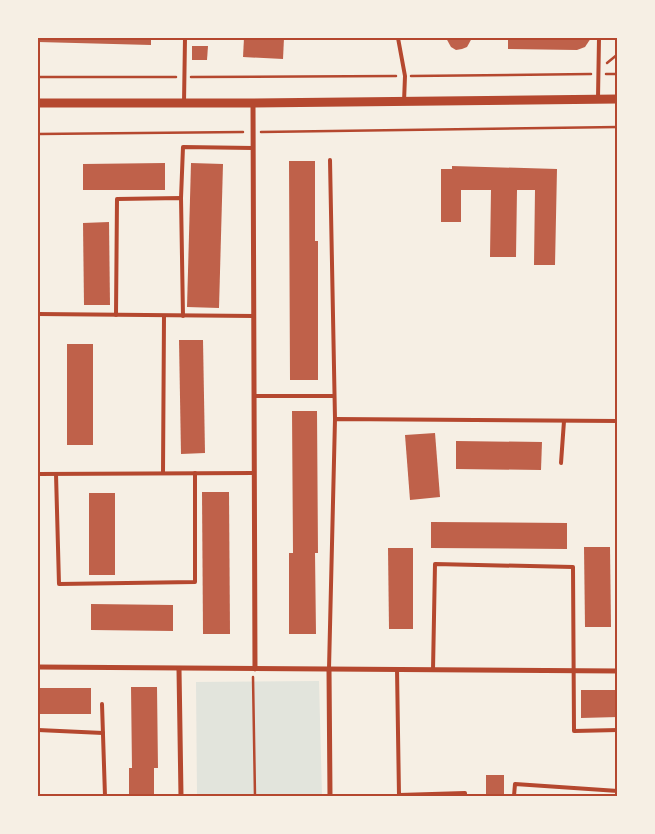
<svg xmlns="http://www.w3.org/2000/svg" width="655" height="834" font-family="Ubuntu,sans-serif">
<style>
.green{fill:#e2e4dc}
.building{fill:#bf614a}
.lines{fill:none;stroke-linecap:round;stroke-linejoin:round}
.path{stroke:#b5482f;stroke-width:2.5}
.service{stroke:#b5482f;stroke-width:4}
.minor{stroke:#b5482f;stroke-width:5}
.tertiary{stroke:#b5482f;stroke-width:9}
.neatline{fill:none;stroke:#b5482f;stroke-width:2}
</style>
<rect width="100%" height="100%" fill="#f6efe4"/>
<path class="green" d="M319,681L322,796H197L196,682Z"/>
<g class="building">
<path d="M38,38H151V45L38,42Z"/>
<path d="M244,38H284L283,59L243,57Z"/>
<path d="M446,38H472L467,47L462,49L456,50L451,47Z"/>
<path d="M508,38H591L585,47L577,50L508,49Z"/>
<path d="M192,46H208L207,60H192Z"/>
<path d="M289,161H315V241H318V380H290Z"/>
<path d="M165,163V190H83V164Z"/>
<path d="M191,163L223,164L219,308L187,307Z"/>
<path d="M452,166L557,169L555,265H534L535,190H517L516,257H490L491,190H461V222H441V169H452Z"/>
<path d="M109,222L110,305H84L83,223Z"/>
<path d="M179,340H203L205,453L181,454Z"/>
<rect x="67" y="344" width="26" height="101"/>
<path d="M292,411H317L318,553H315L316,634H289V553H293Z"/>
<path d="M435,433L440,497L410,500L405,435Z"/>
<path d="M456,441L542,442L541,470L456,469Z"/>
<path d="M202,492H229L230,634H203Z"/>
<rect x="89" y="493" width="26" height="82"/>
<path d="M431,522L567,523V549L431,548Z"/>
<path d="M584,547H610L611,627H585Z"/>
<path d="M388,548H413V629H389Z"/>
<path d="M91,604L173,605V631L91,630Z"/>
<path d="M131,687H157L158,768H154V796H129V768H132Z"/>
<rect x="38" y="688" width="53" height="26"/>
<path d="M581,690H618V717L581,718Z"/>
<rect x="486" y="775" width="18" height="21"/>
</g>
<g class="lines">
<g class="path">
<path d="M607,63L618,54"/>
<path d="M606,74H618"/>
<path d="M411,76L591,74"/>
<path d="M38,77H176"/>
<path d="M191,77L396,76"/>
<path d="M261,132L618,127"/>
<path d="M38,134L243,132"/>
<path d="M253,677L255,796"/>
</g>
<g class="service">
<path d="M398,38L405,76L404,102"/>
<path d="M598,98L599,38"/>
<path d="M184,103L185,38"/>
<path d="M330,160L335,419"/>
<path d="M181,198L183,147L253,148"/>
<path d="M38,314L254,316"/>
<path d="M116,315L117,199L181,198L183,316"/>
<path d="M254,396H334"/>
<path d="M561,463L564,421"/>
<path d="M163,473L164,316"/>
<path d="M38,474L254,473"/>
<path d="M56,474L59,584L195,582V473"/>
<path d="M329,669L335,419L618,421"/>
<path d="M397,669L399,795L465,793V796"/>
<path d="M433,670L435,564L573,567L574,731L618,730"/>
<path d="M102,704L105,796"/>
<path d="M38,730L103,733"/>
<path d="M514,796L515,784L618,791"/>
</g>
<g class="minor">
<path d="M253,103L255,669"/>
<path d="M38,667L618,671"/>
<path d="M179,669L181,796"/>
<path d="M329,669L330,796"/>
</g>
<path class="tertiary" d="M38,103H253L618,99"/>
</g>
<rect width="655" height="834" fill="none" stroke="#f6efe4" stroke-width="78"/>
<rect x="39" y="39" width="577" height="756" class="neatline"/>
</svg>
